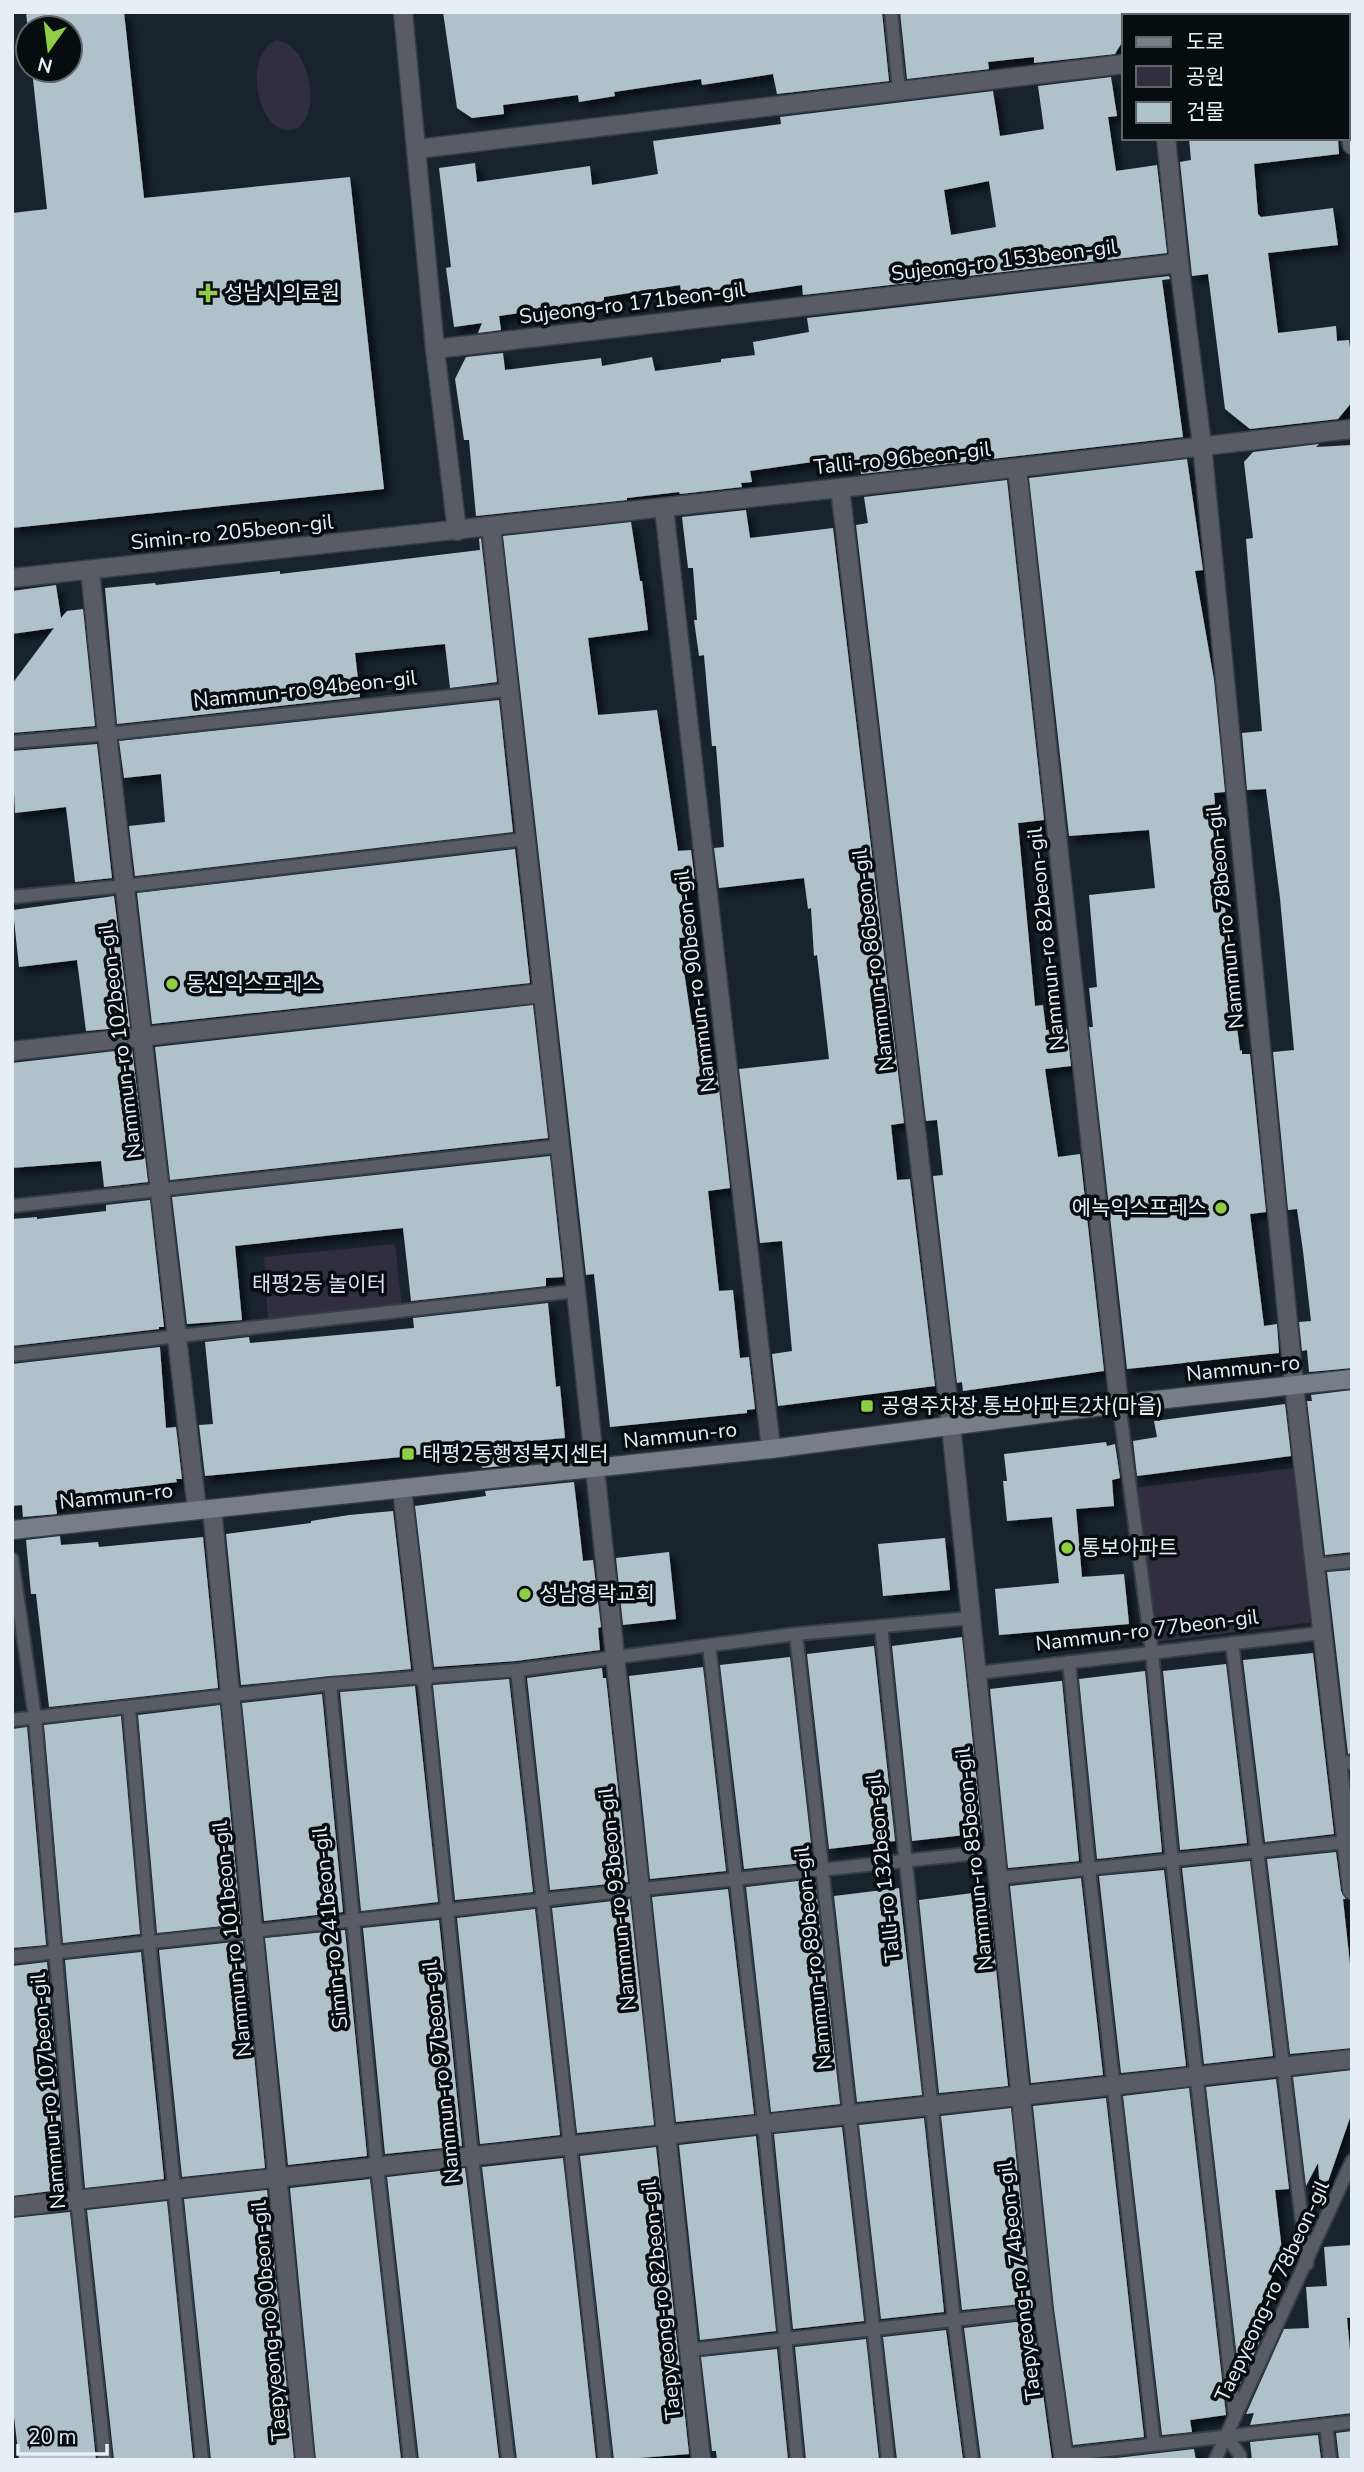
<svg xmlns="http://www.w3.org/2000/svg" width="1364" height="2472" font-family="'Nunito Sans','Noto Sans KR',sans-serif">
<style>
.green{fill:#302e3f}
.building{fill:#b0c2c9;fill-rule:evenodd;filter:url(#shadow)}
.lines{fill:none;stroke-linecap:round;stroke-linejoin:round}
.service-casing{stroke:#353f48;stroke-width:16}
.minor-casing{stroke:#353f48;stroke-width:21}
.secondary-casing{stroke:#353f48;stroke-width:21}
.service{stroke:#595c62;stroke-width:12}
.minor{stroke:#595c62;stroke-width:18}
.secondary{stroke:#797d87;stroke-width:18}
.poi-dot{fill:#8dce44;stroke:#070c0f;stroke-width:2.5}
.labels{text-anchor:middle;stroke-width:7;stroke-linejoin:round;paint-order:stroke}
.street-label{font-size:21px;fill:#e7eef4;stroke:#070c0f}
.poi-label{font-size:21px;fill:#e7eef4;stroke:#070c0f;text-anchor:start}
.park-label{font-size:21px;fill:#e1dff6;stroke:#070c0f}
</style>
<defs>
<filter id="shadow"><feDropShadow dx="6" dy="6" stdDeviation="3.5" flood-color="#0009"/></filter>
</defs>
<rect width="100%" height="100%" fill="#18232c"/>
<g class="green">
<path d="M276,40C315,45 322,126 291,130C259,135 241,57 276,40Z"/>
<path d="M395,1244L402,1307L268,1321L264,1257Z"/>
<path d="M1295,1468L1314,1622L1154,1642L1134,1488Z"/>
</g>
<g class="building">
<path d="M26,12H124L144,198L350,177L384,489L12,528V213L47,209L32,70H70V28H28V31Z"/>
<path d="M443,12H882L889,81L777,94L773,74L702,85L701,79L614,92L615,96L579,102L578,95L503,105L504,114L472,118L457,108Z"/>
<path d="M900,12H1124V39L1115,54L1034,63V57L988,62L989,69L907,79Z"/>
<path d="M1111,77L1117,116L1108,117L1116,171L1157,165L1167,253L803,295L802,285L683,303L680,285L604,297V301L499,316L501,330L478,333L482,323L454,327L446,268L451,267L439,168L475,163L477,182L590,166L592,185L658,174L653,141L781,124L780,117L993,91L1000,136L1044,129L1038,86ZM989,181L996,227L951,235L944,190Z"/>
<path d="M1189,138H1338L1339,154L1254,164L1258,214L1261,217L1333,208L1338,245L1268,253L1278,333L1336,326L1337,341L1349,340L1352,363V402L1338,419L1250,429L1225,409L1208,274L1192,276L1180,162L1191,160Z"/>
<path d="M1169,276L1170,279L1162,280L1183,437L861,474L860,463L819,467V461L750,471L752,482L741,483L742,487L680,494L679,492L627,498V500L476,516L469,440H464L455,379L466,357L503,353L505,370L601,358L602,366L652,357L655,371L721,362V359L755,355L753,342L809,332L807,318Z"/>
<path d="M1319,444L1316,447L1352,445V1368L1309,1372L1307,1350L1302,1351L1299,1322L1311,1321L1303,1251L1297,1209L1288,1210L1273,1052L1294,1050L1280,898L1266,789L1247,790L1242,733L1262,731L1246,539L1253,538L1244,462L1253,452Z"/>
<path d="M1187,459L1203,570L1195,571L1214,680L1225,792L1214,793L1231,970L1234,969L1238,1003L1234,1004L1240,1051L1242,1050V1054H1250L1266,1212L1250,1214L1264,1326L1277,1324L1279,1353L1127,1369L1089,1027H1093L1089,988L1097,987L1089,895L1155,888L1149,830L1069,836L1029,478Z"/>
<path d="M1007,480L1044,820L1018,823L1035,1006L1043,1005L1046,1030L1067,1029L1071,1066L1045,1069L1058,1157L1080,1154L1104,1371L963,1391L962,1382L957,1383L933,1176L943,1175L937,1120L926,1121L856,525L868,523L864,497Z"/>
<path d="M746,510L750,538L833,528L904,1123L891,1125L897,1180L910,1179L935,1386L778,1406L772,1354L792,1351L782,1241L760,1243L739,1069L829,1059L817,955L814,956L811,908L808,909L804,878L719,888L714,848L724,847L716,746H712L704,655L699,656L694,620H697L693,568H688L682,517Z"/>
<path d="M631,522L640,581H642L648,630L588,638L598,715L657,710L678,851L691,850L696,891L689,892L695,936L679,938L692,1025L702,1024L708,1072L717,1071L730,1188L708,1191L719,1291L733,1290L740,1358L749,1357L755,1409L747,1410V1413L610,1427L594,1274L586,1275L503,536Z"/>
<path d="M481,538L497,682L450,688L445,644L355,653L360,697L117,724L105,588L155,583L156,585L280,571V574L480,550L479,539Z"/>
<path d="M56,585L61,618L67,611L83,609L95,726L12,733V684L54,628L12,634V591Z"/>
<path d="M499,700L513,832L135,876L129,826L165,822L161,774L124,778L119,741Z"/>
<path d="M97,744L112,878L75,882L66,807L15,813L12,751Z"/>
<path d="M515,849L530,983L152,1024L137,893Z"/>
<path d="M114,896L130,1027L86,1031L77,960L19,967L13,910Z"/>
<path d="M533,1005L548,1138L170,1180L155,1047Z"/>
<path d="M132,1049L148,1182L104,1187L101,1161L12,1168V1063Z"/>
<path d="M550,1156L563,1277L546,1278V1286L411,1301L403,1228L333,1235L235,1246L242,1320L187,1324L172,1197Z"/>
<path d="M150,1200L164,1327H159V1329L12,1346V1219L37,1217V1219L106,1211V1205Z"/>
<path d="M548,1303L556,1387L560,1386L565,1438L508,1443L511,1465L482,1468L479,1446L401,1457L205,1476L199,1425L213,1424L205,1342L249,1337L250,1343L414,1328L413,1318Z"/>
<path d="M160,1347L166,1428L176,1427L182,1479H176L177,1482L113,1490V1493L55,1500L57,1514L23,1517L22,1505L12,1506V1364Z"/>
<path d="M1352,1390V1552L1325,1555L1307,1401H1312L1311,1395Z"/>
<path d="M1285,1404L1291,1456L1137,1476L1133,1441L1157,1437L1154,1421Z"/>
<path d="M1106,1442L1107,1446L1115,1444L1120,1478L1112,1480L1114,1506L1076,1509L1082,1577L1124,1574L1129,1624L999,1635L995,1589L1059,1583L1052,1517L1007,1521L1003,1481H1007L1004,1454Z"/>
<path d="M574,1482L583,1561L593,1560L601,1627L598,1628L600,1650L516,1661L434,1667L415,1506L486,1496L485,1491Z"/>
<path d="M393,1511L411,1669L241,1685L226,1534L311,1523V1521L349,1515Z"/>
<path d="M60,1536L61,1545L98,1542L99,1547L203,1537L218,1688L49,1707L36,1594H31L26,1540Z"/>
<path d="M945,1538L950,1590L883,1596L878,1544Z"/>
<path d="M669,1552L676,1619L623,1625L616,1558Z"/>
<path d="M1352,1570V1753L1348,1754L1327,1572Z"/>
<path d="M962,1637L982,1833L912,1841L892,1646Z"/>
<path d="M874,1646L895,1841L829,1849L807,1654Z"/>
<path d="M1313,1653L1334,1834L1265,1842L1243,1660Z"/>
<path d="M790,1657L813,1862L744,1869L720,1665Z"/>
<path d="M1226,1664L1247,1843L1180,1850L1163,1671Z"/>
<path d="M703,1667L726,1871L650,1879L629,1676Z"/>
<path d="M602,1668L603,1678H606L628,1882L550,1890L527,1678Z"/>
<path d="M1145,1671L1162,1852L1097,1859L1079,1679Z"/>
<path d="M509,1679L533,1892L455,1900L433,1685Z"/>
<path d="M1060,1681H1062L1079,1861L1008,1868L990,1689Z"/>
<path d="M415,1686L438,1902L361,1911L340,1692Z"/>
<path d="M322,1694L343,1912L264,1921L242,1703Z"/>
<path d="M220,1705L241,1924L157,1933L138,1715Z"/>
<path d="M121,1716L140,1934L63,1943L44,1725Z"/>
<path d="M27,1727L46,1945L12,1948V1729Z"/>
<path d="M1336,1852L1341,1891L1346,1899H1343L1352,1983V2048L1290,2054L1267,1859Z"/>
<path d="M1250,1861L1273,2056L1204,2064L1182,1868Z"/>
<path d="M1164,1870L1186,2066L1121,2073L1099,1876Z"/>
<path d="M1081,1878L1103,2075L1031,2083L1010,1886Z"/>
<path d="M815,1879L840,2104L771,2112L746,1887Z"/>
<path d="M899,1888L922,2095L857,2102L834,1896Z"/>
<path d="M728,1889L754,2114L676,2122L652,1897Z"/>
<path d="M988,1891L1008,2086L939,2093L919,1900Z"/>
<path d="M630,1899L654,2125L577,2133L552,1908Z"/>
<path d="M535,1909L560,2135L480,2144L457,1918Z"/>
<path d="M439,1920L462,2146L385,2154L363,1928Z"/>
<path d="M345,1930L367,2156L288,2165L265,1938Z"/>
<path d="M243,1941L265,2168L182,2177L159,1950Z"/>
<path d="M141,1952L164,2179L85,2188L65,1960Z"/>
<path d="M47,1962L67,2189L12,2196V1966Z"/>
<path d="M1352,2070V2112L1321,2202L1318,2163L1306,2186L1293,2077Z"/>
<path d="M1276,2079L1289,2189L1275,2190L1282,2251L1250,2331L1265,2330L1240,2384L1206,2087Z"/>
<path d="M1189,2088L1226,2415L1190,2420L1192,2432L1162,2435L1123,2096Z"/>
<path d="M1106,2098L1144,2437L1073,2445L1054,2309L1033,2106Z"/>
<path d="M1011,2108L1031,2303L962,2310L941,2116Z"/>
<path d="M924,2118L944,2312L881,2319L859,2125Z"/>
<path d="M842,2127L864,2321L793,2329L774,2134Z"/>
<path d="M756,2136L776,2331L700,2340L679,2145Z"/>
<path d="M656,2147L689,2454L614,2460L580,2156Z"/>
<path d="M563,2158L596,2460H517L482,2167Z"/>
<path d="M465,2168L499,2460H419L387,2177Z"/>
<path d="M370,2179L401,2460H316L290,2188Z"/>
<path d="M267,2190L294,2460H211L184,2199Z"/>
<path d="M167,2201L193,2460H114L87,2210Z"/>
<path d="M70,2212L96,2460H19L12,2399V2218Z"/>
<path d="M1352,2245V2317L1347,2318L1352,2372V2413L1250,2425L1254,2413L1246,2414L1284,2329L1309,2328L1306,2287L1327,2286L1324,2247Z"/>
<path d="M1033,2320L1052,2460H981L964,2328Z"/>
<path d="M946,2330L963,2460H897L883,2337Z"/>
<path d="M866,2339L879,2460H806L795,2347Z"/>
<path d="M777,2349L788,2460H717L716,2451H712L701,2357Z"/>
<path d="M1352,2431V2458L1339,2459L1336,2433Z"/>
<path d="M1318,2435L1321,2460H1252L1250,2442Z"/>
<path d="M1194,2449L1196,2460H1099Z"/>
</g>
<g class="lines">
<defs>
<g id="service">
<path d="M891,12L899,91"/>
<path d="M12,742L107,734L508,690"/>
<path d="M12,897L125,886L525,839"/>
<path d="M12,1206L559,1146"/>
<path d="M12,1355L576,1291"/>
<path d="M1119,1404L1152,1653L1172,1860L1235,2417"/>
<path d="M12,1559L35,1718L77,2200L105,2460"/>
<path d="M1314,1565L1352,1561"/>
<path d="M881,1626L954,2320L972,2460"/>
<path d="M796,1634L888,2460"/>
<path d="M1232,1643L1307,2264"/>
<path d="M709,1645L764,2124L797,2460"/>
<path d="M1069,1662L1089,1869L1154,2444"/>
<path d="M517,1670L605,2460"/>
<path d="M977,1673L1322,1633"/>
<path d="M424,1679L472,2156L508,2460"/>
<path d="M330,1684L377,2167L410,2460"/>
<path d="M129,1708L149,1942L202,2460"/>
<path d="M12,1720L330,1684L517,1670L796,1634L971,1618"/>
<path d="M1337,1764L1352,1762"/>
<path d="M999,1878L1346,1842"/>
<path d="M12,1957L996,1851"/>
<path d="M689,2350L1043,2310"/>
<path d="M1326,2425L1330,2460"/>
<path d="M1226,2436L1240,2455V2460"/>
<path d="M1064,2455L1352,2422"/>
<path d="M1215,2460L1352,2161"/>
</g>
<g id="minor">
<path d="M403,12L435,349L457,531"/>
<path d="M1152,12L1153,16"/>
<path d="M1336,12V16"/>
<path d="M1348,116L1352,145"/>
<path d="M1166,138L1179,263L1202,445L1294,1385L1352,1890"/>
<path d="M417,149L1124,64"/>
<path d="M435,349L1179,263"/>
<path d="M1017,468L1119,1404"/>
<path d="M840,488L951,1426L1043,2310L1064,2460"/>
<path d="M664,508L771,1449"/>
<path d="M491,527L576,1291L701,2460"/>
<path d="M90,570L107,734L197,1510"/>
<path d="M12,578L840,488L1352,429"/>
<path d="M12,1051L542,993"/>
<path d="M402,1489L424,1679"/>
<path d="M212,1509L305,2460"/>
<path d="M12,2207L1352,2059"/>
</g>
<path id="secondary" d="M12,1530L771,1449L1119,1404L1352,1379"/>
</defs>
<use href="#service" class="service-casing"/>
<use href="#minor" class="minor-casing"/>
<use href="#secondary" class="secondary-casing"/>
<use href="#service" class="service"/>
<use href="#minor" class="minor"/>
<use href="#secondary" class="secondary"/>
</g>
<g class="poi-dot">
<path d="M204.5 282.5h7v7h7v7h-7v7h-7v-7h-7v-7h7z"/>
<circle cx="172" cy="984" r="7"/>
<circle cx="1221" cy="1208" r="7"/>
<rect x="860" y="1399" width="14" height="14" rx="3.5"/>
<rect x="401" y="1447" width="14" height="14" rx="3.5"/>
<circle cx="1067" cy="1548" r="7"/>
<circle cx="525" cy="1594" r="7"/>
</g>
<g class="labels">
<g class="street-label">
<text transform="translate(1004 260) rotate(-7)" y="7">Sujeong-ro 153beon-gil</text>
<text transform="translate(632 303) rotate(-7)" y="7">Sujeong-ro 171beon-gil</text>
<text transform="translate(902 458) rotate(-6)" y="7">Talli-ro 96beon-gil</text>
<text transform="translate(232 532) rotate(-6)" y="7">Simin-ro 205beon-gil</text>
<text transform="translate(305 689) rotate(-6)" y="7">Nammun-ro 94beon-gil</text>
<text transform="translate(1225 917) rotate(-96)" y="7">Nammun-ro 78beon-gil</text>
<text transform="translate(1046 939) rotate(-96)" y="7">Nammun-ro 82beon-gil</text>
<text transform="translate(873 960) rotate(-97)" y="7">Nammun-ro 86beon-gil</text>
<text transform="translate(695 981) rotate(-97)" y="7">Nammun-ro 90beon-gil</text>
<text transform="translate(120 1041) rotate(-97)" y="7">Nammun-ro 102beon-gil</text>
<text transform="translate(1243 1368) rotate(-6)" y="7">Nammun-ro</text>
<text transform="translate(680 1435) rotate(-6)" y="7">Nammun-ro</text>
<text transform="translate(116 1496) rotate(-6)" y="7">Nammun-ro</text>
<text transform="translate(1147 1630) rotate(-7)" y="7">Nammun-ro 77beon-gil</text>
<text transform="translate(974 1859) rotate(-96)" y="7">Nammun-ro 85beon-gil</text>
<text transform="translate(883 1868) rotate(-96)" y="7">Talli-ro 132beon-gil</text>
<text transform="translate(617 1899) rotate(-96)" y="7">Nammun-ro 93beon-gil</text>
<text transform="translate(330 1928) rotate(-96)" y="7">Simin-ro 241beon-gil</text>
<text transform="translate(232 1939) rotate(-96)" y="7">Nammun-ro 101beon-gil</text>
<text transform="translate(813 1958) rotate(-96)" y="7">Nammun-ro 89beon-gil</text>
<text transform="translate(441 2072) rotate(-96)" y="7">Nammun-ro 97beon-gil</text>
<text transform="translate(48 2091) rotate(-95)" y="7">Nammun-ro 107beon-gil</text>
<text transform="translate(1019 2281) rotate(-97)" y="7">Taepyeong-ro 74beon-gil</text>
<text transform="translate(1272 2291) rotate(-65)" y="7">Taepyeong-ro 78beon-gil</text>
<text transform="translate(661 2300) rotate(-96)" y="7">Taepyeong-ro 82beon-gil</text>
<text transform="translate(269 2321) rotate(-95)" y="7">Taepyeong-ro 90beon-gil</text>
</g>
<g class="poi-label">
<text x="224" y="300">성남시의료원</text>
<text x="186" y="991">동신익스프레스</text>
<text x="1207" y="1215" text-anchor="end">에녹익스프레스</text>
<text x="881" y="1413">공영주차장.통보아파트2차(마을)</text>
<text x="422" y="1461">태평2동행정복지센터</text>
<text x="1081" y="1555">통보아파트</text>
<text x="539" y="1601">성남영락교회</text>
</g>
<g class="park-label">
<text x="319" y="1291">태평2동 놀이터</text>
</g>
</g>
<rect width="1364" height="2472" fill="none" stroke="#e7eef4" stroke-width="28"/>
<rect x="1122" y="14" width="228" height="126" fill="#070c0f" stroke="#61666b" stroke-width="2"/>
<rect x="1136" y="37" width="35" height="10" fill="#797d87" stroke="#61666b" stroke-width="2"/>
<text x="1186" y="49" font-size="21" fill="#e7eef4">도로</text>
<rect x="1136" y="66" width="35" height="21" fill="#302e3f" stroke="#61666b" stroke-width="2"/>
<text x="1186" y="84" font-size="21" fill="#e7eef4">공원</text>
<rect x="1136" y="102" width="35" height="21" fill="#b0c2c9" stroke="#61666b" stroke-width="2"/>
<text x="1186" y="119" font-size="21" fill="#e7eef4">건물</text>
<g transform="translate(49 49) rotate(194)"><circle r="33" fill="#070c0f" stroke="#61666b" stroke-width="2"/>
<path d="M0-5L12 26L0 18L-12 26Z" fill="#8dce44"/>
<text y="-10" font-size="19" font-weight="bold" text-anchor="middle" fill="#e7eef4">N</text>
</g>
<path d="M18 2444v10h89v-10" fill="none" stroke="#e7eef4" stroke-width="3.5"/>
<text x="28" y="2444" font-size="21" fill="#e7eef4" stroke="#070c0f" stroke-width="5" paint-order="stroke">20 m</text>
</svg>
